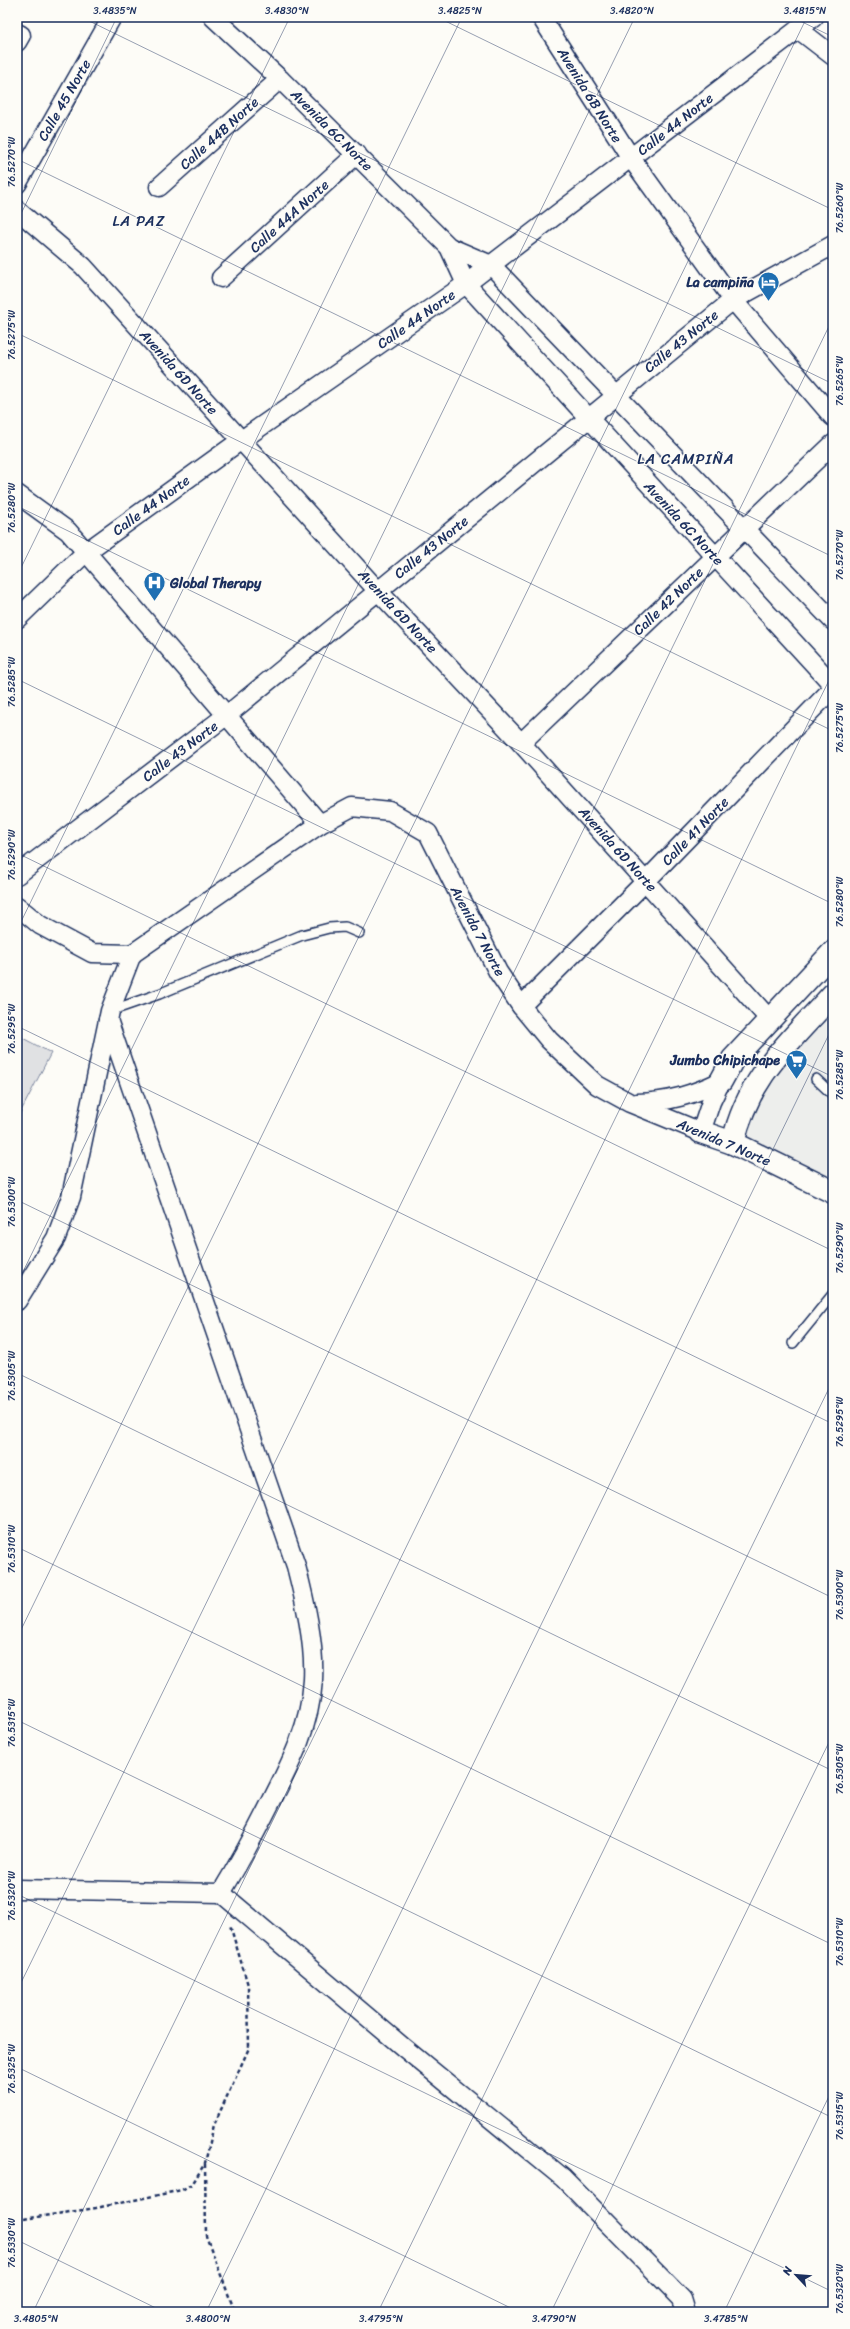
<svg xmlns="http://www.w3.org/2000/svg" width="850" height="2329" font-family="Sriracha,sans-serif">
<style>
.built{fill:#edeeec}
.pitch{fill:#e0e1e3;stroke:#7e88a0}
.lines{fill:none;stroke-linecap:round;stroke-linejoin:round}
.lane-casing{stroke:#1b2f5e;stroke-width:12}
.street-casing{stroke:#1b2f5e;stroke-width:21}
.secondary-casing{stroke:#1b2f5e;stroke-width:25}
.path{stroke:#1b2f5e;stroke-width:2.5;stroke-dasharray:4 3;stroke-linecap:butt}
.lane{stroke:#fdfcf7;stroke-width:9}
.street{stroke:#fdfcf7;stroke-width:18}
.secondary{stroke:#fdfcf7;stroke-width:22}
.ticks{fill:none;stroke:#1b2f5e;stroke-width:1;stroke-opacity:0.45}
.labels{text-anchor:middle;stroke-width:3;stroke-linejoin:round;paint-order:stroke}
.street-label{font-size:14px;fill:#1b2f5e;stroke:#fdfcf7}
.poi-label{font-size:14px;font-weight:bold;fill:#1b2f5e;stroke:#fdfcf7;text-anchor:end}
.neighbourhood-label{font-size:15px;letter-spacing:1px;fill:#1b2f5e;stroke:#fdfcf7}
.neatline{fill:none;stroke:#1b2f5e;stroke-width:1.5}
.ticks-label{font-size:10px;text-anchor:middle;fill:#1b2f5e}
</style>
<rect width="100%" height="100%" fill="#fdfcf7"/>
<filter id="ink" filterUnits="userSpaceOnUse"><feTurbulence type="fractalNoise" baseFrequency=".025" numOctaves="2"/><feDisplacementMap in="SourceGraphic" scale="8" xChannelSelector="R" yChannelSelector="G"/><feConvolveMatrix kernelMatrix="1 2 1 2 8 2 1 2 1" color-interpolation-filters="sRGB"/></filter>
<g filter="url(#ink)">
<path class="built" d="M833,994V1192L733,1143L738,1118Z"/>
<path class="pitch" d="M17,1035L51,1053L17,1119Z"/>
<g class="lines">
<defs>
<g id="lane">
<path d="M110,1011L159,994L302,935L329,928L345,927L359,933"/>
<path d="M816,1079L833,1095"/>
<path d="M793,1343L833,1294"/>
</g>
<g id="street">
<path d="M213,17L280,79L449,247L466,284L833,685"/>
<path d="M541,17L631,158L733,300L833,417"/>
<path d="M798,29L833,56"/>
<path d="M17,33L21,35L17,42"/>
<path d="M17,184L112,17"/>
<path d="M159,187L280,79"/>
<path d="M17,210L83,266L378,591L521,743L771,1021"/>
<path d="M449,247L491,265L833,621"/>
<path d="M221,278L357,154"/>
<path d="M17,494L68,531L320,824"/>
<path d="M17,619L86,552L240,441L466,284L814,17"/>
<path d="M521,743L833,444"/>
<path d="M17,875L227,715L733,300L833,245"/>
<path d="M17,906L40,925L92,953L132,954"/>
<path d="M132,954L320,824L352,807L390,811L428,833L498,972L521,1006L549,1040L597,1085L630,1103L701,1132L711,1102L721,1081"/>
<path d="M521,1006L646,881L833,688"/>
<path d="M108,1020L296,1566C305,1601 315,1644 313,1680C310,1725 292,1761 272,1800C256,1832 240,1862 221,1893"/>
<path d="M636,1103C668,1102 693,1095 721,1081"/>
<path d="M17,1301L56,1238L71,1197L110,1011L132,954"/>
<path d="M17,1889L221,1893L403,2047L563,2178L682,2299L686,2312"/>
</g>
<g id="secondary">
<path d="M721,1081L733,1059L833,952"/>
<path d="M701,1132L733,1143L833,1192"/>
<path d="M733,1143C748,1076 789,1043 833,994"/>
</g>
</defs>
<use href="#lane" class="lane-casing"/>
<use href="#street" class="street-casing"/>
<use href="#secondary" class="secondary-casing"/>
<g class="path">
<path d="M205,2164L206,2236L235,2312"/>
<path d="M17,2220L96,2208L182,2190L193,2183L205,2163L214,2125L249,2048L248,1985L230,1925"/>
</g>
<use href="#lane" class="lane"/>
<use href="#street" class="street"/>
<use href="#secondary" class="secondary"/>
</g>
</g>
<path class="ticks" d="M81,17L833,384M437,17L833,210M792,17L833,37M17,159L833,557M17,222L117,17M17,333L833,731M17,506L833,904M17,576L290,17M17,679L833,1077M17,853L833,1251M17,930L462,17M17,1026L833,1424M17,1200L833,1598M17,1284L635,17M17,1373L833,1771M17,1547L833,1945M17,1638L807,17M17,1720L833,2118M17,1894L833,2292M17,1991L833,318M17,2067L519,2312M17,2240L164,2312M33,2312L833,672M206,2312L833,1026M378,2312L833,1380M551,2312L833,1734M724,2312L833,2088"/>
<defs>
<symbol id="hotel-pin" viewBox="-11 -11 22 30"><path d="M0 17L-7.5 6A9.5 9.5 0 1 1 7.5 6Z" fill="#1f6fb2" stroke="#fdfcf7"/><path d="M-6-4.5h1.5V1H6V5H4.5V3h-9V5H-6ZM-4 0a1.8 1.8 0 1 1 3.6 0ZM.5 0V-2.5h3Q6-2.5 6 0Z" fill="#fff"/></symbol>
<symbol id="hospital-pin" viewBox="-11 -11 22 30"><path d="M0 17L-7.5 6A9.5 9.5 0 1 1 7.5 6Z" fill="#1f6fb2" stroke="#fdfcf7"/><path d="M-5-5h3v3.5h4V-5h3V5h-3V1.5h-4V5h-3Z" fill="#fff"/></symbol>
<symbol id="supermarket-pin" viewBox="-11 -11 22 30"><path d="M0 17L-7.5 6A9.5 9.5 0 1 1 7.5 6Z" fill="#1f6fb2" stroke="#fdfcf7"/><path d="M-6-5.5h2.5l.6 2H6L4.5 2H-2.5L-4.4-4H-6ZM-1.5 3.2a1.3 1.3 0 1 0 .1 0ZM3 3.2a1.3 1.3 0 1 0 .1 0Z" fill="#fff"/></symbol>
</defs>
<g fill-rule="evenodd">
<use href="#hotel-pin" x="756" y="270" width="25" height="34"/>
<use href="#hospital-pin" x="142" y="570" width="25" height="34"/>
<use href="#supermarket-pin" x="784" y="1048" width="25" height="34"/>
</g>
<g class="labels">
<g class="street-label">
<text transform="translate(590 95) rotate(58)" y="5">Avenida 6B Norte</text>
<text transform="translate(64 100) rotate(-60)" y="5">Calle 45 Norte</text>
<text transform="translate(675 124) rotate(-38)" y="5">Calle 44 Norte</text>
<text transform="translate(332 130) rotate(45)" y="5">Avenida 6C Norte</text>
<text transform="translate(219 133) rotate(-42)" y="5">Calle 44B Norte</text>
<text transform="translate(289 216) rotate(-42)" y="5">Calle 44A Norte</text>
<text transform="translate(416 319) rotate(-35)" y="5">Calle 44 Norte</text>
<text transform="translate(681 341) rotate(-39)" y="5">Calle 43 Norte</text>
<text transform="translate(179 372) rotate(48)" y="5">Avenida 6D Norte</text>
<text transform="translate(151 505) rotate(-36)" y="5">Calle 44 Norte</text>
<text transform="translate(684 523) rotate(47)" y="5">Avenida 6C Norte</text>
<text transform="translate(431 547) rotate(-39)" y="5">Calle 43 Norte</text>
<text transform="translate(668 601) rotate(-44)" y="5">Calle 42 Norte</text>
<text transform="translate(398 611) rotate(47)" y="5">Avenida 6D Norte</text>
<text transform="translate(180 751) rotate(-37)" y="5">Calle 43 Norte</text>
<text transform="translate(695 831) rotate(-46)" y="5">Calle 41 Norte</text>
<text transform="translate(618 849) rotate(48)" y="5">Avenida 6D Norte</text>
<text transform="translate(478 931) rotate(62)" y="5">Avenida 7 Norte</text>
<text transform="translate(724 1142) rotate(23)" y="5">Avenida 7 Norte</text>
</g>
<g class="poi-label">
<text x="754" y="287">La campiña</text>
<text x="170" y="588" text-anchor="start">Global Therapy</text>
<text x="780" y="1065">Jumbo Chipichape</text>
</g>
<g class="neighbourhood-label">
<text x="139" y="226">LA PAZ</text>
<text x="686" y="464">LA CAMPIÑA</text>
</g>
</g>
<rect width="850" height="2329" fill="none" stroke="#fdfcf7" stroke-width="44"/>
<g transform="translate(796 2275) rotate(296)" stroke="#fdfcf7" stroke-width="3" paint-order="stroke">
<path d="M0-3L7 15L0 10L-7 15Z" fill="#1b2f5e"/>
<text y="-6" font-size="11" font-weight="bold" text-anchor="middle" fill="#1b2f5e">N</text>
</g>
<rect x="22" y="22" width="806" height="2285" class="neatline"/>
<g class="ticks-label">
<text x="115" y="14">3.4835°N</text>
<text x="287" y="14">3.4830°N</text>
<text x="460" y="14">3.4825°N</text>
<text x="632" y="14">3.4820°N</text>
<text x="805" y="14">3.4815°N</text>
<text transform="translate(11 162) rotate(-90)" y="4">76.5270°W</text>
<text transform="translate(839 208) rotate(-90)" y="4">76.5260°W</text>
<text transform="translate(11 335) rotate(-90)" y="4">76.5275°W</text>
<text transform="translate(839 381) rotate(-90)" y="4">76.5265°W</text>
<text transform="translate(11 508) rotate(-90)" y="4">76.5280°W</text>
<text transform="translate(839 555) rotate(-90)" y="4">76.5270°W</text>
<text transform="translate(11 682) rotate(-90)" y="4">76.5285°W</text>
<text transform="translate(839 728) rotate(-90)" y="4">76.5275°W</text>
<text transform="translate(11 855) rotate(-90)" y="4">76.5290°W</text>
<text transform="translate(839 902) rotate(-90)" y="4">76.5280°W</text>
<text transform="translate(11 1029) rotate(-90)" y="4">76.5295°W</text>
<text transform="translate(839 1075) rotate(-90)" y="4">76.5285°W</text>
<text transform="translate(11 1202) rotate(-90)" y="4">76.5300°W</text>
<text transform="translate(839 1248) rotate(-90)" y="4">76.5290°W</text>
<text transform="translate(11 1376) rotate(-90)" y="4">76.5305°W</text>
<text transform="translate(839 1422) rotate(-90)" y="4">76.5295°W</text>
<text transform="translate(11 1549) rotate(-90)" y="4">76.5310°W</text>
<text transform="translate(839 1595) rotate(-90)" y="4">76.5300°W</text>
<text transform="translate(11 1723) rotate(-90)" y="4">76.5315°W</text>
<text transform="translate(839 1769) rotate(-90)" y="4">76.5305°W</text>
<text transform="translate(11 1896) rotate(-90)" y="4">76.5320°W</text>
<text transform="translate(839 1942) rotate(-90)" y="4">76.5310°W</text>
<text transform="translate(11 2069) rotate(-90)" y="4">76.5325°W</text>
<text transform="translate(839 2116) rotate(-90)" y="4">76.5315°W</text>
<text transform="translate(11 2243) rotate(-90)" y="4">76.5330°W</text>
<text transform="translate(839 2289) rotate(-90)" y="4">76.5320°W</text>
<text x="36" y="2322">3.4805°N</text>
<text x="208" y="2322">3.4800°N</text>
<text x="381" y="2322">3.4795°N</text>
<text x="554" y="2322">3.4790°N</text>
<text x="726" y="2322">3.4785°N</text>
</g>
</svg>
